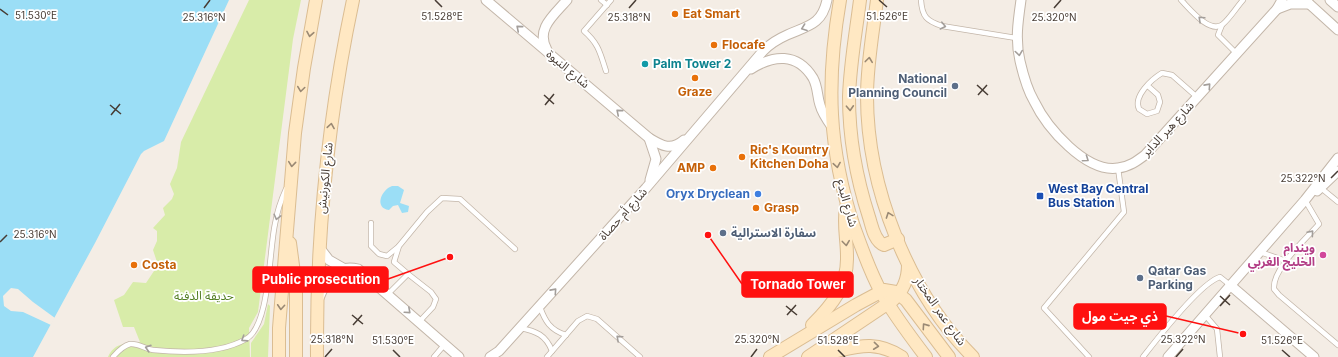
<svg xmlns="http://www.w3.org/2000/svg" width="1338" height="357" font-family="Inter,'Noto Sans Arabic',sans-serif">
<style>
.green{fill:#d8eca9}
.water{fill:#9bdef6}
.pier{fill:#f4ede5}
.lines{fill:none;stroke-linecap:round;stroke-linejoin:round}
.lane-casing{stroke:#c3b6a9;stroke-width:6}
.street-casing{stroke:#c3b6a9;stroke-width:11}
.secondary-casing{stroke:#dbbd92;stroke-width:14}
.lane{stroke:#fff;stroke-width:4.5}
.street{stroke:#fff;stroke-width:9}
.secondary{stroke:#ffe8c3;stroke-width:12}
.oneway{stroke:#a39e9a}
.oneway2{stroke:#9a8974}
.ticks{fill:none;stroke:#473c34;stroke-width:1.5}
.food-dot{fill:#e8710a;stroke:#fff;stroke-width:1.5}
.culture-dot{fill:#0f9aa8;stroke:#fff;stroke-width:1.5}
.service-dot{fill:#5c6f8a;stroke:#fff;stroke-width:1.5}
.shop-dot{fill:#3f7fe0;stroke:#fff;stroke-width:1.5}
.transit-dot{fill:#1a4fb4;stroke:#fff;stroke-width:1.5}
.hotel-dot{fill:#d1479c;stroke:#fff;stroke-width:1.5}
.labels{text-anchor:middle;stroke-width:3.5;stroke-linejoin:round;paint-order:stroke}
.food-label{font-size:12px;font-weight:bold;fill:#c56008;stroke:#fff;text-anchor:start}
.culture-label{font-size:12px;font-weight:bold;fill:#0d838f;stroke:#fff;text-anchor:start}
.street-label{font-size:12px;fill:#473c34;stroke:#fff}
.service-label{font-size:12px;font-weight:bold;fill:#4e5e75;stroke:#fff;text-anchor:start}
.transit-label{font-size:12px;font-weight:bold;fill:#164399;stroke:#fff;text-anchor:start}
.shop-label{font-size:12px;font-weight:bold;fill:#366cbe;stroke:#fff;text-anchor:end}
.hotel-label{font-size:12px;font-weight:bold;fill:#b23c85;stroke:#fff;text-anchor:end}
.park-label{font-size:12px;fill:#527d22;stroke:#fff}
.ticks-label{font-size:10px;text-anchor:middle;fill:#473c34;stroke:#fff;stroke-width:3.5;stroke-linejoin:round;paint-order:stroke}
.leader{fill:none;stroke:#ff1110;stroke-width:1.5}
.callout-dot{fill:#ff1110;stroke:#fff;stroke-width:1.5}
.callout{fill:#ff1110;stroke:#ff1110;stroke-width:1.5}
.callout-label{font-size:13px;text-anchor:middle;font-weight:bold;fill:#fff}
</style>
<rect width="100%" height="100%" fill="#f4ede5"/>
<g class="green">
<path d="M249,0H301L293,39L258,312L249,328L250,357H108C114,343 126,343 140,342L134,327H123L114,300L124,295L133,282L146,283L158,265L153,250L157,241V231L153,228L165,215L163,208L172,199L174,194L170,184L177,168L181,142Z"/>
<path d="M268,304L270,306L268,357H251V343L264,324Z"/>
</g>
<g class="water">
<path d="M0,0H229L164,141L144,151L141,154L95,243L33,357H0Z"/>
<path d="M392,186H398L404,190L400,203L409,206L408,212L402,213L398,205L393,206L389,210C374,208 381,190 392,186Z"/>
</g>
<path class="pier" d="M11,288L18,289L33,302L55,318L51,325L23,312L11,311L4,306L3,296Z"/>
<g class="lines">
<defs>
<g id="lane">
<path d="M601,0L607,5"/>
<path d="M921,0C922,17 927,21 942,26L1016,38"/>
<path d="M1181,0C1189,8 1210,35 1223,24C1230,18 1236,8 1243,0"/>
<path d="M1222,25L1218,35L1237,54"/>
<path d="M606,71C600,53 599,44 584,31L611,0"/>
<path d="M1148,86L1158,95L1160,102L1157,111L1147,114L1139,109C1133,96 1152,79 1162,73L1172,75L1197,97"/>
<path d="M1321,188L1338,202"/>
<path d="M1305,200L1319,224C1306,239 1272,269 1274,289L1279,295L1338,345"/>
<path d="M371,223V246L379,254L387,256L398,247"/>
<path d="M1260,252L1286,261"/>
<path d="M408,274L394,262L399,246L427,212L442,198L460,199L515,249"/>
<path d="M388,294L408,274L431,292L436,299L433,307L419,322"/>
<path d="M540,307C545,321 550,330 566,335"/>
<path d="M1205,315L1217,329L1220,357"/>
<path d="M520,328C536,331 546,335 552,351"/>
<path d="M113,357C118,351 123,346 130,344C139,343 144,349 153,350C182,353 220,354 246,339C270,326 269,250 275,224C277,212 281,200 286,189"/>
<path d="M434,357L445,344"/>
<path d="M547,357L578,321L587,316L597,319L640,357"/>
<path d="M1089,357L1044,308L1124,212L1118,168"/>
<path d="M1143,357C1157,339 1200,283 1220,277L1230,285"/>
</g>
<g id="street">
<path d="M486,0L649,138C662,146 671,151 684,140"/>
<path d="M1021,0C1018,21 1015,40 1020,61C1023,74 1027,89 1034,101C1047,128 1086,173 1118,168C1129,167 1137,161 1145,155L1277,9L1282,0"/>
<path d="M1305,0L1338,30"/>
<path d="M1330,0L1338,7"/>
<path d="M1277,9L1290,4H1309"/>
<path d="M547,50C535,29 554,15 567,0"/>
<path d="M751,69C773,55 797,52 813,78C818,87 817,96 820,105C822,113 827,120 832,127"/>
<path d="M649,138L656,159L650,180"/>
<path d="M1317,191L1338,171"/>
<path d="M319,247L329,260L343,268"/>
<path d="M1230,285L1314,357"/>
<path d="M319,298C327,279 336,264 358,269L459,357"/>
<path d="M490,357L499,351L646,188L763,51C770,44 778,39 787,35C807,26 822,25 827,0"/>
<path d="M1168,357L1305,200L1338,158"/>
</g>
<g id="secondary">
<path d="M840,0C826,81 828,149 854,227C862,249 870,272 881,292C894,315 910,336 926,357"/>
<path d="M860,0C856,32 850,64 849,97C849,136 857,180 869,217C872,226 874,241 884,245L898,239"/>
<path d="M877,0C873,32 867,64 867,96C867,187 908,292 973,357"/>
<path d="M290,243L296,288V357"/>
<path d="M812,325C832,305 848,286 847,256C847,239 843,225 846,207"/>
<path d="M814,355C848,352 869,335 902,357"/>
<path d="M279,357V328L295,133L304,68L316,0"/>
<path d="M317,357C316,236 328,118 353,0"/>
<path d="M770,357L856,305L884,290L896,292L906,300L949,357"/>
<path d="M808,357L893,300C904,290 908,279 908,265"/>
</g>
</defs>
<use href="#lane" class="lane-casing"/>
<use href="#street" class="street-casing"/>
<use href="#secondary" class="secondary-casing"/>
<use href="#lane" class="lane"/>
<use href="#street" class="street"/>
<use href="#secondary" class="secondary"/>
</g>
<defs><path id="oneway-chevron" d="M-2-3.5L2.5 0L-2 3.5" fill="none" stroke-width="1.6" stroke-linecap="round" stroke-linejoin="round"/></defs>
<g class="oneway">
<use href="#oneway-chevron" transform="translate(1201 19) rotate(-137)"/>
<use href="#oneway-chevron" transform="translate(943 26) rotate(13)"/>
<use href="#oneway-chevron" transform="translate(519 28) rotate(-140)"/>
<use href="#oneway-chevron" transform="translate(804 28) rotate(160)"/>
<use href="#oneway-chevron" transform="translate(1019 53) rotate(82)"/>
<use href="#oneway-chevron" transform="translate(1208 86) rotate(-48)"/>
<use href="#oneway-chevron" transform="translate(619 112) rotate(-140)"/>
<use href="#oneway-chevron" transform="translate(1086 159) rotate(35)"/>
<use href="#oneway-chevron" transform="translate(277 217) rotate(104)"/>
<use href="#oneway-chevron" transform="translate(1311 233) rotate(-49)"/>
<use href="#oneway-chevron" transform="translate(554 291) rotate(-48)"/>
<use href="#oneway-chevron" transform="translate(408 311) rotate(42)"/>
<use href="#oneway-chevron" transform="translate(619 338) rotate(-138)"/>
<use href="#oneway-chevron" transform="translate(244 339) rotate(147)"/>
<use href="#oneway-chevron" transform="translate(148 348) rotate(-163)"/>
</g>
<g class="oneway2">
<use href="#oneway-chevron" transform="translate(310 34) rotate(100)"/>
<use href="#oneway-chevron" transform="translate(869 60) rotate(-83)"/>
<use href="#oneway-chevron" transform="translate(301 89) rotate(98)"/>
<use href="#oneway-chevron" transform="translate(850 108) rotate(87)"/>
<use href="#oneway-chevron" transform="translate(331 126) rotate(-81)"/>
<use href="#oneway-chevron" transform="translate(292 164) rotate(96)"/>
<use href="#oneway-chevron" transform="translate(837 165) rotate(81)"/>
<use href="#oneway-chevron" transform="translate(889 215) rotate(-110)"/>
<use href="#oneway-chevron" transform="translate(846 243) rotate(83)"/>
<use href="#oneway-chevron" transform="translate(281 307) rotate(94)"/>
<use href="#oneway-chevron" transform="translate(925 326) rotate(-125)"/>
<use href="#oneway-chevron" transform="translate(876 346) rotate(6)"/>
</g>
<path class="ticks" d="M435,0L442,7M879,0L887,7M204,8L210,0M629,8L636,0M1054,8L1061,0M0,9L8,15M977,85L988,95M544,95L554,104M978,95L987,85M110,105L121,114M545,105L554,94M111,115L120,104M1331,178L1338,171M0,242L7,235M1220,296L1230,305M786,306L797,315M1220,306L1230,295M352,315L363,324M787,315L796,305M353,325L362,315M393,350L400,357M838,350L845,357M1282,350L1290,357M325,357L332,349M751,357L757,349M1176,357L1183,349"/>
<g class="food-dot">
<circle cx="675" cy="14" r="4"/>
<circle cx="714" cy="45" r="4"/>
<circle cx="695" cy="78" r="4"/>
<circle cx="742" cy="157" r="4"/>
<circle cx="713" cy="168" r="4"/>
<circle cx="756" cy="208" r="4"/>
<circle cx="134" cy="265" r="4"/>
</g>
<circle class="culture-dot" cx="645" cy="64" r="4"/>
<g class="service-dot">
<circle cx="955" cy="86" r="4"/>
<circle cx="723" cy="233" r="4"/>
<circle cx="1140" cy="278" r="4"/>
</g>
<circle class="shop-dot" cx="758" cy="194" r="4"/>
<rect class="transit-dot" x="1036" y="192" width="8" height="8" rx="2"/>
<circle class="hotel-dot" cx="1323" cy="255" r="4"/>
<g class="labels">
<g class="food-label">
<text x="683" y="18">Eat Smart</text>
<text x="722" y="49">Flocafe</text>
<text x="695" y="96" text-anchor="middle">Graze</text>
<text x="750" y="154">Ric's Kountry<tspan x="750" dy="14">Kitchen Doha</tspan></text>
<text x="705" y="172" text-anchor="end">AMP</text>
<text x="764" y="212">Grasp</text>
<text x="142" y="269">Costa</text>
</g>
<g class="culture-label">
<text x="653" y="68">Palm Tower 2</text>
</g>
<g class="street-label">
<text transform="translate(568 69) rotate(40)" y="4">شارع النيوة</text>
<text transform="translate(1168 129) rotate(-47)" y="4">شارع هير الداير</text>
<text transform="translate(325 178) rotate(-84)" y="4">شارع الكورنيش</text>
<text transform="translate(847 203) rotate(74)" y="4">شارع البدع</text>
<text transform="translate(623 214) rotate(-48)" y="4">شارع أم حصاة</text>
<text transform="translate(940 311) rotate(55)" y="4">شارع عمر المختار</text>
</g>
<g class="service-label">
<text x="947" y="83" text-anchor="end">National<tspan x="947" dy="14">Planning Council</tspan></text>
<text x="731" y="237">سفارة الاسترالية</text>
<text x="1148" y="275">Qatar Gas<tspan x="1148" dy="14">Parking</tspan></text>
</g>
<g class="transit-label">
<text x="1048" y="193">West Bay Central<tspan x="1048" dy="14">Bus Station</tspan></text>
</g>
<g class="shop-label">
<text x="750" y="198">Oryx Dryclean</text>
</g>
<g class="hotel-label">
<text x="1315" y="252">ويندام<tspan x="1315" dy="14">الخليج الغربي</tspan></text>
</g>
<g class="park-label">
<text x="204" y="300">حديقة الدفنة</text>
</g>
</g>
<g class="ticks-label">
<text x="36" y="19">51.530°E</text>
<text x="442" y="20">51.528°E</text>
<text x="887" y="20">51.526°E</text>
<text x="204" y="21">25.316°N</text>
<text x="629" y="21">25.318°N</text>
<text x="1054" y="21">25.320°N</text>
<text x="1303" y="182">25.322°N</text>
<text x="35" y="238">25.316°N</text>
<text x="332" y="343">25.318°N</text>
<text x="757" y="343">25.320°N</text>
<text x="1183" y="343">25.322°N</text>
<text x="393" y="344">51.530°E</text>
<text x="838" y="344">51.528°E</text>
<text x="1282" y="344">51.526°E</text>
</g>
<path class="leader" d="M450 257L388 279M708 235L742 284M1243 334L1166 316"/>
<g class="callout-dot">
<circle cx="450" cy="257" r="4"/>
<circle cx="708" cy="235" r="4"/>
<circle cx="1243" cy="334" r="4"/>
</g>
<g class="callout">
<rect x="253" y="267" width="135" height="25" rx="4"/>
<rect x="742" y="272" width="111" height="25" rx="4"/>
<rect x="1074" y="304" width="92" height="25" rx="4"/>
</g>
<g class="callout-label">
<text x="321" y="284">Public prosecution</text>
<text x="798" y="289">Tornado Tower</text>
<text x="1120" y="321">ذي جيت مول</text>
</g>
</svg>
